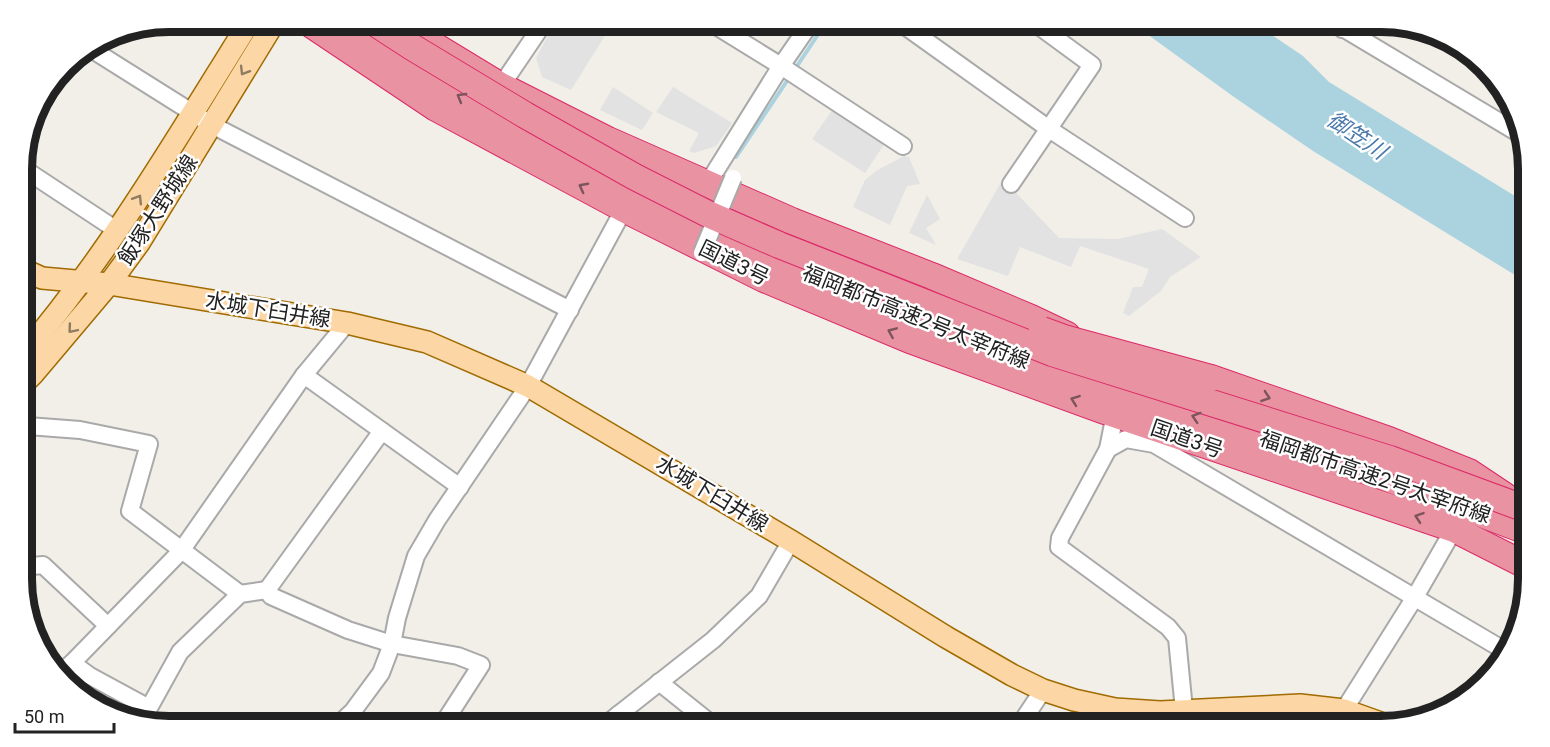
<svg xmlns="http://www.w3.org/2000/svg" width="1550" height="747" font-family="Roboto,'Noto Sans JP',sans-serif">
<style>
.parking{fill:#e2e2e2}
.water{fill:#aad3df}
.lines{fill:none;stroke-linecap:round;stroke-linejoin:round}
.stream{stroke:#aad3df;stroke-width:4}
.minor-casing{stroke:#a9a9a9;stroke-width:20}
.major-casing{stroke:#a06b00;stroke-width:24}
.highway-casing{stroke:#dc2a67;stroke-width:28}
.minor{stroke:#fff;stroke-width:16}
.major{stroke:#fcd6a4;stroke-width:21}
.highway{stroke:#e892a2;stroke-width:26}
.minor-bridge-casing{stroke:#a9a9a9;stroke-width:20;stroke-linecap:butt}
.highway-bridge-casing{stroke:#dc2a67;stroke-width:28;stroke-linecap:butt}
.minor-bridge{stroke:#fff;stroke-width:16}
.highway-bridge{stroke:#e892a2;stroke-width:26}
.oneway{stroke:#8f7c63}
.oneway2{stroke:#7b545c}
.labels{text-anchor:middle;stroke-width:5;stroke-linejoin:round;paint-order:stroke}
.street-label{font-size:21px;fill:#222;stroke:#fff}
.water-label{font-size:22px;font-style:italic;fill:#4a7aab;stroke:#fff}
.rim{fill:none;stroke:#222;stroke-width:8}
</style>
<rect width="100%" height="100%" fill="#f2efe9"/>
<g class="parking">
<path d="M556,21H614L571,90L542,77L536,58Z"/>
<path d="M613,87L653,113L642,130L600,110Z"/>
<path d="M673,87L732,123L716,146L694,153L689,151L699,133L656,112Z"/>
<path d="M833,109L885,143L865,173L812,139Z"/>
<path d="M904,156L909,157L920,184L907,186L890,225L853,207L865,180L876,171Z"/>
<path d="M1003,179L1059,238L1118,239L1162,229L1201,257L1170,277L1161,291L1129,316L1123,313L1133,287H1142L1149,269L1080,246L1071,267L1020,247L1008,276L957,259Z"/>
<path d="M927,195L940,219L926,228L936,245L909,233Z"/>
</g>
<path class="water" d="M1129,21H1251L1303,56L1329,82L1528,204V283L1313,151L1234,97Z"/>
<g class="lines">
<g class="stream">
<path d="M795,69L827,21"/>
<path d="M736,157L789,78"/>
</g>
<defs>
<g id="minor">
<path d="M708,21L781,66L903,146"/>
<path d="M898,21L1049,129L1185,218"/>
<path d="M1331,21L1523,136"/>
<path d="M1342,29L1368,21"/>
<path d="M88,47L212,125L570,310"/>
<path d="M501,86L545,21"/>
<path d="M21,167L118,231"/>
<path d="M708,183L781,66L812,21"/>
<path d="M1011,184L1092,65L1032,21"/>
<path d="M304,375L460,487"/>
<path d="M1115,414L1108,449L1060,538L1059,547L1168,627L1177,638L1184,710"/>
<path d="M22,421L28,426L80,430L149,444L130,511L240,594"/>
<path d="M1108,449L1126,439L1154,444L1507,652"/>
<path d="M22,567L43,565L108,626"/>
<path d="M267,590L382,431"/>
<path d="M72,663L90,676L149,708L180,652L240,594L267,590L271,596L348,630L392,644L458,656L481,665L443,724"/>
<path d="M58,674L72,663L181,551L304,375L347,323"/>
<path d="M659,682L714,726"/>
<path d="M1344,710L1415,597L1454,529"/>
<path d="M619,714L632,726"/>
<path d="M337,726L353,711L381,673L392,644L397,618L416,556L437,520L528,386L624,209"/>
<path d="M604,726L713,640L759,596L791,541"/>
<path d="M1019,726L1043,690"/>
</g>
<g id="major">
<path d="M22,269L42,278L109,284L347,323L427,342L528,386L791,541L946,637L1012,675L1043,690L1074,700L1115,709L1160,712L1300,705L1344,710L1389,726"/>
<path d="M22,356C110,253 178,136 250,21"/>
<path d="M22,385L33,374L109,284L139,243L275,21"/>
</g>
<g id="highway">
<path d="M306,21L436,108L624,209L764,279L910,340L1105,411L1454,529L1529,567"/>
<path d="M339,21L403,62L516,129L627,190L700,228L774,260L911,317L1045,369L1384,477L1529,532"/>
<path d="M394,21L501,86L608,140L792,221L932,276L1031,318L1067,335"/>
<path d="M1211,378L1389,440L1469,472L1505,496"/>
</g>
</defs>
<use href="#minor" class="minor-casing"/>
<use href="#major" class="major-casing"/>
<use href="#highway" class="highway-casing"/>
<use href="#minor" class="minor"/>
<use href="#major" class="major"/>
<use href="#highway" class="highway"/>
<defs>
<path id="minor-bridge" d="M702,253L733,178"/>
<g id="highway-bridge">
<path d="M372,21L412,47L525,115L635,177L708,214L779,245L1052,353L1390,459L1526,509"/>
<path d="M1042,330L1064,338L1211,378"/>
</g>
</defs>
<use href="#minor-bridge" class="minor-bridge-casing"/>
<use href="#highway-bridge" class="highway-bridge-casing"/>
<use href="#minor-bridge" class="minor-bridge"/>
<use href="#highway-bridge" class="highway-bridge"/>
</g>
<defs><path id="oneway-chevron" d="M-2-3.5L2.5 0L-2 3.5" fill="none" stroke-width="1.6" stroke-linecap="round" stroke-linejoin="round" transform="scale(1.5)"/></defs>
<g class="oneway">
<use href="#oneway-chevron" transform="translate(244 71) rotate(121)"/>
<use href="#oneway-chevron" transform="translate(138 199) rotate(-58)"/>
<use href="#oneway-chevron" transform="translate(72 329) rotate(130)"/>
</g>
<g class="oneway2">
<use href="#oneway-chevron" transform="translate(461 97) rotate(-150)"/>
<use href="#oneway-chevron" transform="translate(583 187) rotate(-152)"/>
<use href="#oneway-chevron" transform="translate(892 332) rotate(-157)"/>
<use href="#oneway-chevron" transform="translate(1266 397) rotate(19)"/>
<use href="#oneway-chevron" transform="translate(1075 400) rotate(-160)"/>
<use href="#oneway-chevron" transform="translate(1196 417) rotate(-162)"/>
<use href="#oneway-chevron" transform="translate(1419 517) rotate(-161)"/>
</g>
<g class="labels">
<g class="street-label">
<text transform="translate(158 210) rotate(-57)" y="7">飯塚大野城線</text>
<text transform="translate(734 263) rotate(26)" y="7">国道3号</text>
<text transform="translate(268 310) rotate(9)" y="7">水城下臼井線</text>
<text transform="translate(916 317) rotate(22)" y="7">福岡都市高速2号太宰府線</text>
<text transform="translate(1187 439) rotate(19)" y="7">国道3号</text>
<text transform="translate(1375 477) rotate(19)" y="7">福岡都市高速2号太宰府線</text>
<text transform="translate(712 494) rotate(31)" y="7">水城下臼井線</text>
</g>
<g class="water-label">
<text transform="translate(1357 135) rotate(34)" y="8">御笠川</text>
</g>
</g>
<path d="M0 0H1550V747H0ZM169 32H1381A137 137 0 0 1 1518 169V579A137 137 0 0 1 1381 716H169A137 137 0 0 1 32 579V169A137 137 0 0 1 169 32Z" fill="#fff" fill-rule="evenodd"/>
<path class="rim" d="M169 32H1381A137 137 0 0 1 1518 169V579A137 137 0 0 1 1381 716H169A137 137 0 0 1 32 579V169A137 137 0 0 1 169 32Z"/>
<path d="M15 723v9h99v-9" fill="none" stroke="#222222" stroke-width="3"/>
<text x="24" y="723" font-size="18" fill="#222222" stroke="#ffffff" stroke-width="4.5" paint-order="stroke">50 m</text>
</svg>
